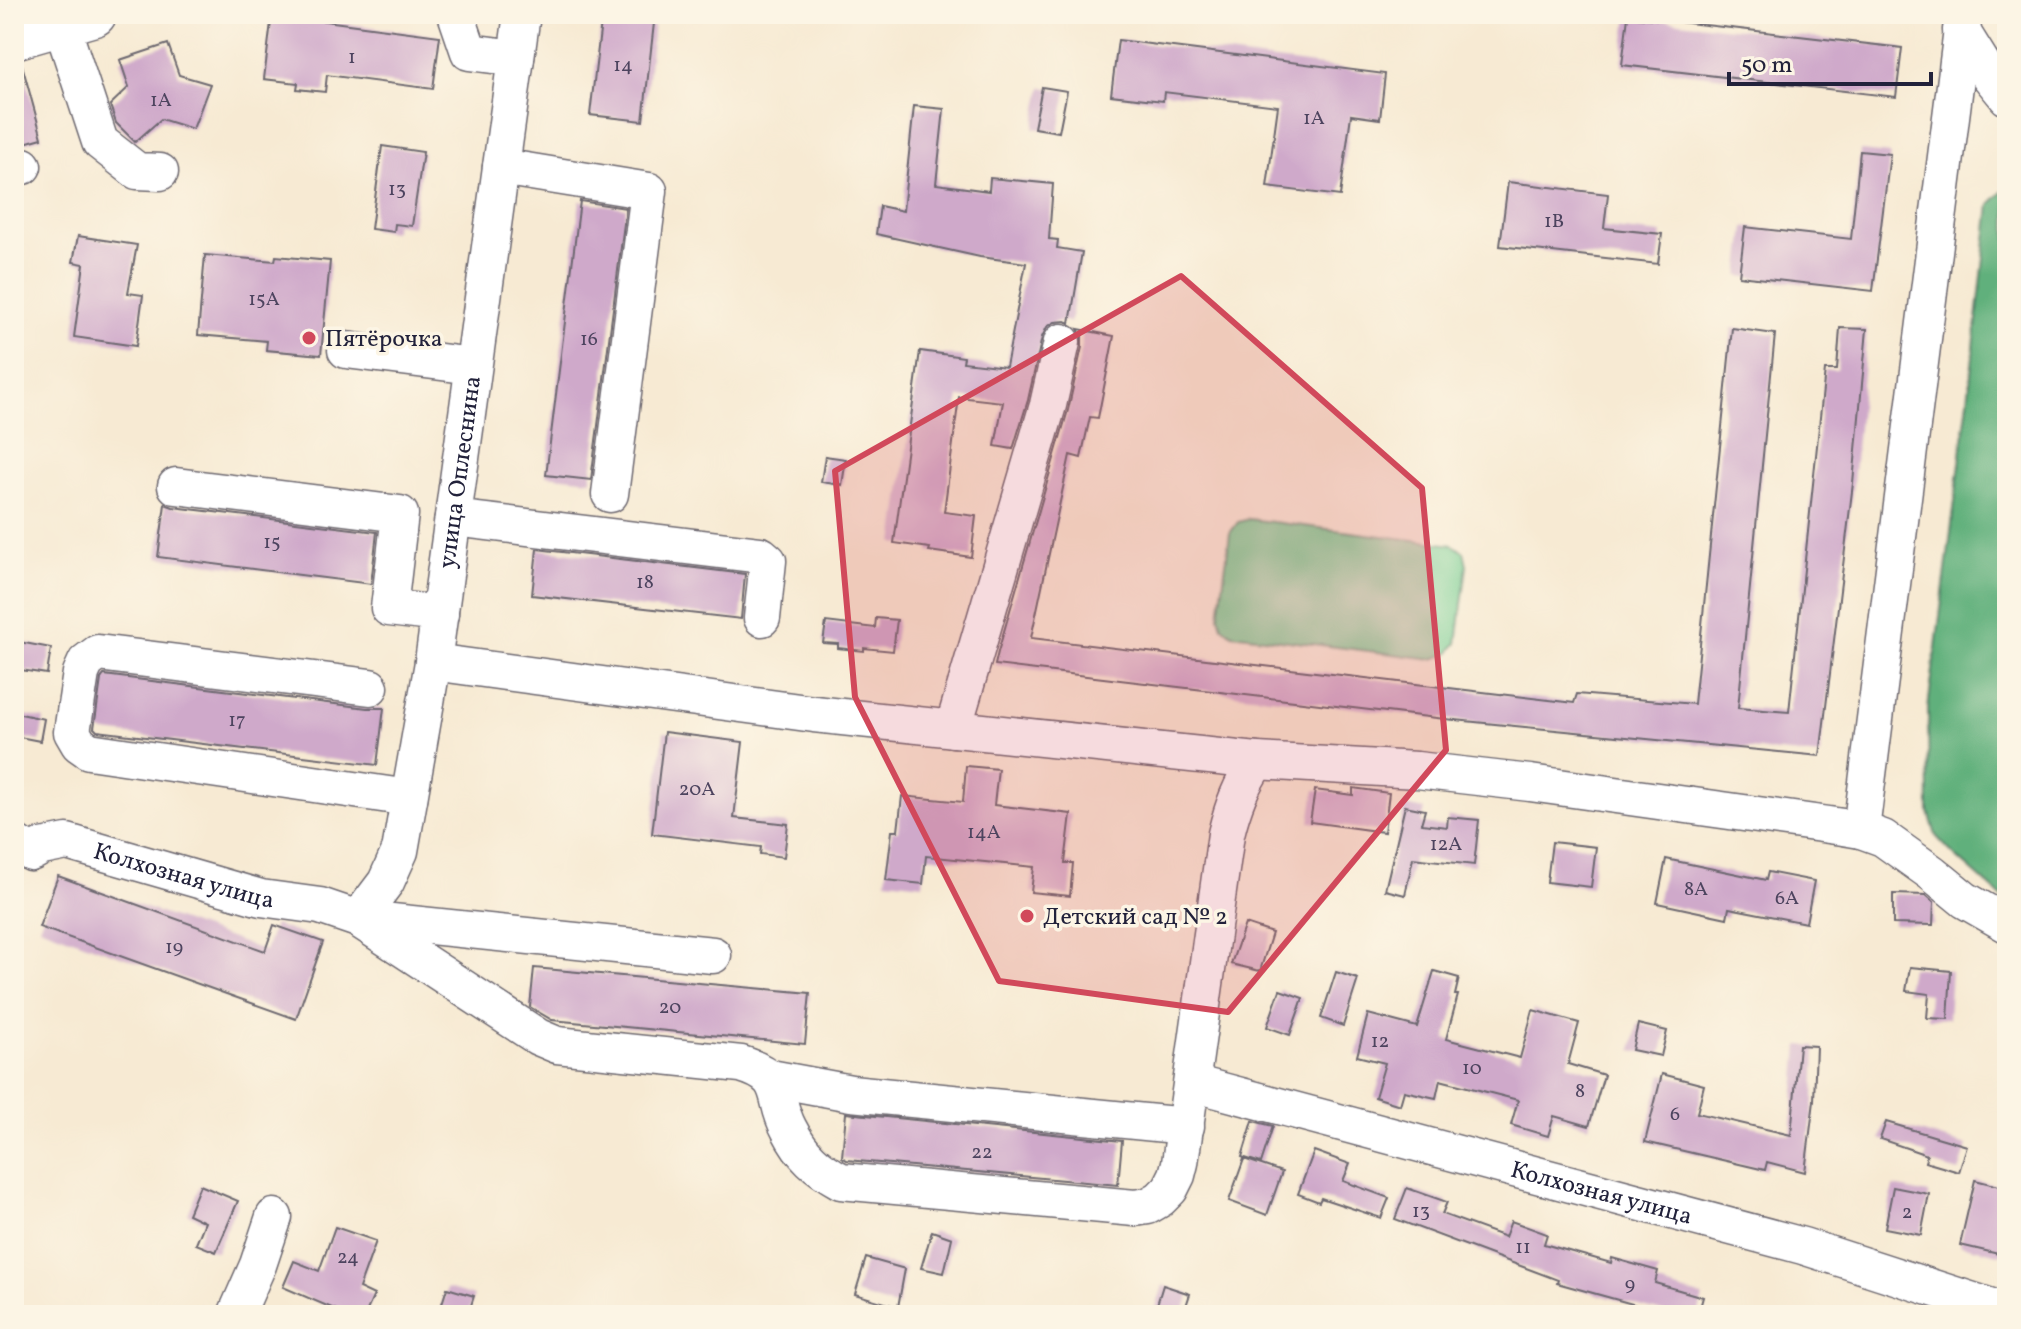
<svg xmlns="http://www.w3.org/2000/svg" width="2021" height="1329" font-family="Vollkorn,serif">
<style>
.green{fill:#77cd92;stroke:#4c7866;stroke-width:2}
.forest{fill:#61b07c;stroke:#42695c;stroke-width:2}
.building{fill:#cfa9ca}
.lines{fill:none;stroke-linecap:round;stroke-linejoin:round}
.minor-casing{stroke:#6d6870;stroke-width:39}
.major-casing{stroke:#6d6870;stroke-width:47}
.minor{stroke:#fff;stroke-width:36}
.major{stroke:#fff;stroke-width:44}
.marked{fill:#d1495b;fill-opacity:0.2;stroke:#d1495b;stroke-width:6;stroke-linejoin:round}
.poi-dot{fill:#d1495b;stroke:#fcf5e5;stroke-width:3}
.labels{text-anchor:middle;stroke-width:7;stroke-linejoin:round;paint-order:stroke}
.number-label{font-size:20px;fill:#4d445f}
.poi-label{font-size:24px;fill:#22223b;stroke:#fcf5e5;text-anchor:start}
.street-label{font-size:24px;fill:#22223b;stroke:#fcf5e5}
</style>
<rect width="100%" height="100%" fill="#fcf5e5"/>
<filter id="ink" filterUnits="userSpaceOnUse"><feTurbulence type="fractalNoise" baseFrequency=".0125" numOctaves="2"/><feDisplacementMap in="SourceGraphic" scale="16" xChannelSelector="R" yChannelSelector="G"/><feConvolveMatrix kernelMatrix="1 2 1 2 8 2 1 2 1" color-interpolation-filters="sRGB"/></filter>
<filter id="wash" filterUnits="userSpaceOnUse"><feTurbulence type="fractalNoise" baseFrequency=".006" numOctaves="4" result="noise"/><feDisplacementMap in="SourceGraphic" scale="32" xChannelSelector="R" yChannelSelector="G"/><feGaussianBlur stdDeviation="1.8" result="paint"/><feColorMatrix in="noise" values="0 0 0 0 0 0 0 0 0 0 0 0 0 0 0 0 0 1.4 0 .05"/><feComposite in="paint" operator="in"/></filter>
<g filter="url(#wash)">
<rect width="100%" height="100%" fill="#f7ead3"/>
<path class="green" d="M1249,519L1453,545L1464,552L1467,565L1457,643L1448,654L1433,659L1232,634L1222,626L1219,616L1230,533L1238,522Z"/>
<path class="forest" d="M2007,187V902L1953,854L1936,836L1929,812L1928,708L1967,409L1990,204Z"/>
<g id="blocks">
<g class="building">
<path d="M272,14L440,36L433,89L327,75L325,92L297,89L298,83L264,79Z"/>
<path d="M602,14H655L643,121L590,115Z"/>
<path d="M1628,16L1902,48L1896,97L1622,65Z"/>
<path d="M1118,40L1385,74L1380,119L1351,115L1340,196L1267,187L1278,106L1164,92L1163,101L1111,95Z"/>
<path d="M168,44L179,75L210,84L193,129L161,119L135,142L116,123L110,105L129,87L120,60Z"/>
<path d="M14,61H21L42,138L14,146Z"/>
<path d="M1042,87L1067,91L1059,132L1034,128Z"/>
<path d="M914,106L944,109L936,184L989,191L990,178L1053,184L1049,239L1058,240L1057,248L1082,252L1070,323L1066,321L1055,322L1047,327L1042,337L1028,400L1013,449L995,446L1003,402L959,397L944,512L976,516L971,557L929,551L930,548L894,543L920,351L964,357L963,362L1006,367L1026,263L980,257L876,234L880,206L903,211Z"/>
<path d="M382,146L423,152L412,226L395,224L394,232L371,229Z"/>
<path d="M1860,151L1890,154L1873,291L1739,276L1745,227L1851,239Z"/>
<path d="M1508,182L1608,194L1604,228L1662,234L1658,264L1500,246Z"/>
<path d="M580,201L626,208L591,480L546,475Z"/>
<path d="M78,236L137,245L128,293L143,295L136,346L74,337L84,264L73,262Z"/>
<path d="M205,255L275,261L276,256L330,261L321,355L266,350L267,341L198,335Z"/>
<path d="M1732,328L1775,334L1738,708L1789,712L1825,370H1837L1840,328L1867,329L1853,483L1820,756L1445,719L995,665L998,652L1068,410L1082,347V336L1078,329L1114,336L1098,418L1090,417L1081,458L1070,455L1031,638L1574,703L1577,694L1694,704Z"/>
<path d="M825,456L846,459L842,485L821,482Z"/>
<path d="M165,504L173,507L377,532L371,584L158,557Z"/>
<path d="M537,549L745,574L741,619L532,595Z"/>
<path d="M876,618L897,620L893,651L864,648V651L838,648V644L823,643L826,622L875,628Z"/>
<path d="M14,641L51,648L47,674L14,669Z"/>
<path d="M104,675L367,708H384L377,765L97,731L94,728L101,679Z"/>
<path d="M16,713L44,719L40,741L14,736Z"/>
<path d="M664,732L743,742L734,818L788,824L784,857L760,854L761,847L652,834Z"/>
<path d="M966,766L998,769L994,805L1071,814L1065,863H1073L1070,896L1031,892L1034,867L926,856L923,884L886,880L892,831H898L902,796L963,802Z"/>
<path d="M1353,788L1389,793L1384,832L1310,822L1315,790L1353,795Z"/>
<path d="M1405,806L1425,810L1421,824L1447,827L1448,817L1479,820L1474,865L1413,858L1405,895L1385,890Z"/>
<path d="M1552,842L1596,847L1591,887L1547,882Z"/>
<path d="M1666,859L1766,880L1768,872L1814,881L1806,923L1729,908L1727,918L1657,903Z"/>
<path d="M58,876L265,951L274,925L323,942L296,1019L39,927Z"/>
<path d="M1893,894L1926,895L1934,902L1933,925L1893,924Z"/>
<path d="M1245,924L1272,933L1260,971L1231,964Z"/>
<path d="M1910,967L1951,971L1948,1019L1927,1018L1929,994L1906,991Z"/>
<path d="M534,968L810,993L805,1044L552,1020L530,1007Z"/>
<path d="M1434,971L1459,978L1455,995H1458L1446,1039L1520,1058L1533,1010L1579,1023L1568,1064L1604,1075L1589,1126L1554,1116L1548,1136L1511,1125L1518,1100L1440,1080L1436,1098L1404,1091L1400,1105L1375,1097L1385,1063L1357,1056L1368,1014L1417,1027Z"/>
<path d="M1336,972L1358,979L1343,1026L1321,1018Z"/>
<path d="M1280,990L1303,998L1290,1035L1267,1027Z"/>
<path d="M1638,1024L1667,1031L1661,1056L1632,1050Z"/>
<path d="M1799,1045L1816,1046L1814,1101L1805,1172L1767,1162L1765,1170L1645,1142L1662,1074L1704,1085L1697,1113L1791,1135Z"/>
<path d="M846,1113L1122,1141L1118,1185L847,1160L842,1157Z"/>
<path d="M1253,1121L1273,1126L1261,1163L1242,1157Z"/>
<path d="M1886,1122L1967,1146L1959,1172L1925,1162L1927,1155L1880,1139Z"/>
<path d="M1314,1151L1350,1164L1343,1181L1389,1198L1381,1218L1321,1198L1319,1202L1298,1194Z"/>
<path d="M1244,1159L1282,1172L1267,1215L1229,1201Z"/>
<path d="M1975,1180L2007,1188V1256L1960,1245Z"/>
<path d="M200,1185L238,1201L216,1252L196,1244L205,1222L188,1214Z"/>
<path d="M1893,1187L1929,1194L1921,1235L1885,1228Z"/>
<path d="M1407,1188L1447,1202L1442,1214L1505,1237L1511,1221L1547,1234L1544,1244L1611,1263L1612,1258L1658,1271L1655,1283L1703,1297L1698,1315H1672L1557,1283L1558,1280L1395,1219Z"/>
<path d="M335,1227L376,1241L359,1288L374,1295L365,1315H348L283,1287L294,1261L319,1271Z"/>
<path d="M932,1231L952,1238L944,1273L921,1268Z"/>
<path d="M866,1258L905,1269L898,1307L855,1294Z"/>
<path d="M1163,1285L1190,1294L1183,1315H1167L1155,1311Z"/>
<path d="M447,1288L474,1296L468,1315H454L440,1310Z"/>
</g>
</g>
</g>
<g filter="url(#ink)">
<use href="#blocks" fill-opacity="0" stroke="#6d6870" stroke-width="2"/>
<g class="lines">
<defs>
<g id="minor">
<path d="M456,14L469,52L516,58"/>
<path d="M61,23L100,142L137,171L160,172"/>
<path d="M1961,30L1989,75L2007,97"/>
<path d="M501,167L649,191L610,494"/>
<path d="M14,168L23,166"/>
<path d="M346,350L473,366"/>
<path d="M176,486L400,514L389,608L440,614"/>
<path d="M453,518L761,555L768,561L762,618"/>
<path d="M433,662L814,714L1257,761L1417,770L1530,783L1843,827L1861,830L1883,838L1932,873L1965,900L2007,924"/>
<path d="M370,687L98,653L86,662L81,673L72,732L79,744L89,751L409,798"/>
<path d="M953,729L1048,405L1062,342"/>
<path d="M1861,830L1964,14"/>
<path id="s1" d="M14,842L31,853L42,847L67,842L261,898L320,906L358,919L538,1037L557,1045L741,1064C788,1078 771,1096 789,1129C802,1155 817,1168 841,1181L1135,1208L1148,1206L1160,1199L1170,1189L1177,1175L1180,1163L1226,834C1233,805 1241,785 1257,761"/>
<path id="s2" d="M358,919L386,882L400,851L433,662L522,14"/>
<path d="M363,919L713,955"/>
<path d="M770,1078L851,1093L1186,1126"/>
<path id="s3" d="M1192,1083L1803,1246L2007,1312"/>
<path d="M236,1315L258,1265L274,1217"/>
</g>
<path id="major" d="M14,37L94,14"/>
</defs>
<use href="#minor" class="minor-casing"/>
<use href="#major" class="major-casing"/>
<use href="#minor" class="minor"/>
<use href="#major" class="major"/>
</g>
</g>
<path class="marked" d="M1181,276L1422,488L1446,750L1228,1012L999,981L855,697L835,471Z"/>
<g class="poi-dot">
<circle cx="309" cy="338" r="8"/>
<circle cx="1027" cy="916" r="8"/>
</g>
<g class="labels">
<g class="number-label">
<text x="352" y="63">1</text>
<text x="623" y="71">14</text>
<text x="161" y="106">1А</text>
<text x="1314" y="124">1А</text>
<text x="397" y="195">13</text>
<text x="1554" y="227">1В</text>
<text x="264" y="305">15А</text>
<text x="589" y="345">16</text>
<text x="272" y="548">15</text>
<text x="645" y="588">18</text>
<text x="237" y="726">17</text>
<text x="697" y="795">20А</text>
<text x="984" y="838">14А</text>
<text x="1446" y="850">12А</text>
<text x="1696" y="895">8А</text>
<text x="1787" y="904">6А</text>
<text x="174" y="953">19</text>
<text x="670" y="1013">20</text>
<text x="1380" y="1047">12</text>
<text x="1472" y="1074">10</text>
<text x="1580" y="1097">8</text>
<text x="1675" y="1120">6</text>
<text x="982" y="1158">22</text>
<text x="1421" y="1217">13</text>
<text x="1907" y="1218">2</text>
<text x="1523" y="1253">11</text>
<text x="348" y="1263">24</text>
<text x="1630" y="1290">9</text>
</g>
<g class="poi-label">
<text x="325" y="346">Пятёрочка</text>
<text x="1043" y="924">Детский сад № 2</text>
</g>
<g class="street-label">
<text dy="8" stroke="none"><textPath href="#s2" startOffset="464">улица Оплеснина</textPath></text>
<text dy="8" stroke="none"><textPath href="#s1" startOffset="180">Колхозная улица</textPath></text>
<text dy="8" stroke="none"><textPath href="#s3" startOffset="424">Колхозная улица</textPath></text>
</g>
</g>
<rect width="2021" height="1329" fill="none" stroke="#fcf5e5" stroke-width="48"/>
<path d="M1729 72v12h202v-12" fill="none" stroke="#22223b" stroke-width="4"/>
<text x="1741" y="72" font-size="24" fill="#22223b" stroke="#fcf5e5" stroke-width="6" paint-order="stroke">50 m</text>
</svg>
